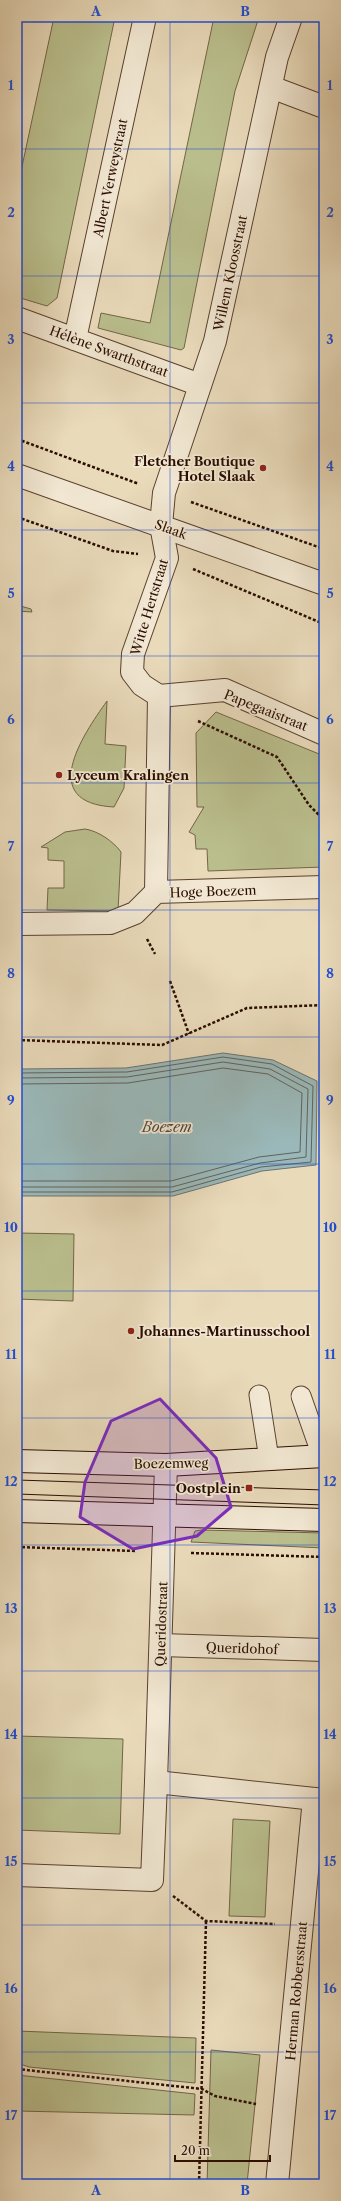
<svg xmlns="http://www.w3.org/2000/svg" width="341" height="2201" font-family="'Libre Caslon Text',serif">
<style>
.green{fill:#babe8d;stroke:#726546}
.water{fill:#9ab8b9;stroke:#6d736f}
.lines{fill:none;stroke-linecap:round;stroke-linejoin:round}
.shore{stroke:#62625c;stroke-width:1}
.lane-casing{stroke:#5a402e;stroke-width:21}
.street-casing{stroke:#5a402e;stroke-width:24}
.secondary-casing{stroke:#2a0c00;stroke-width:24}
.path{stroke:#2a0c00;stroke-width:2.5;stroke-dasharray:3 2;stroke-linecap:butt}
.lane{stroke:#f1e7d2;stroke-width:19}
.street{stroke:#f1e7d2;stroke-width:22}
.secondary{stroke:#f1e7d2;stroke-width:22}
.tram{stroke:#2a0c00;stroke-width:1}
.marked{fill:#7b2cbf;fill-opacity:0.2;stroke:#7b2cbf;stroke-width:3;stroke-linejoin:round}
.grid{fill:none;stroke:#1d4ed8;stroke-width:1;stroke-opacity:0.55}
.poi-dot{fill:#8f2418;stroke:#f1e7d2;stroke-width:1.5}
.labels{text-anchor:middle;stroke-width:3.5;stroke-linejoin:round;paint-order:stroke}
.street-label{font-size:13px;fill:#2a0c00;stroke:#f1e7d2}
.poi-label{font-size:13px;font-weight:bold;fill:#2a0c00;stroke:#f1e7d2;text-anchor:end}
.water-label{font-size:14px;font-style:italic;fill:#514841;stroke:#f1e7d2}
.neatline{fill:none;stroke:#1d4ed8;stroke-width:1.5}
.grid-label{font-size:13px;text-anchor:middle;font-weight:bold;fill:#1d4ed8}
</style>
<rect width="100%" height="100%" fill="#e9daba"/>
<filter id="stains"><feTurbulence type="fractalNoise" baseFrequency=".005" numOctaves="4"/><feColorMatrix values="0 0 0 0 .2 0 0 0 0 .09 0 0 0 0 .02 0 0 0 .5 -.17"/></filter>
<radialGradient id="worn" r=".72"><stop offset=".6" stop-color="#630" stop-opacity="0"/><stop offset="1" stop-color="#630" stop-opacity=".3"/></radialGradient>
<g class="green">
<path d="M54,17H115L57,298L47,306L17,297V190Z"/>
<path d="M214,17H259L235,91L184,348L181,350L98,328L101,313L150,323Z"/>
<path d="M17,605L31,609L32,612L17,611Z"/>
<path d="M107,701L105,744L126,746L124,788L114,807C37,803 82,736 107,701Z"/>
<path d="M216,712L324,756V867L208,871L207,849H196L195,835L189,832L204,807H197L196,733Z"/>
<path d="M85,829C98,831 113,841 121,852L118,911L47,910L48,888H64V861L48,860V848L41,847L65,832Z"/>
<path d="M17,1233L74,1234L73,1301L17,1299Z"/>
<path d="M201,1530L324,1533V1548L191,1542L195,1531Z"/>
<path d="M17,1736L123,1739L120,1834L17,1830Z"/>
<path d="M233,1819L270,1821L265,1917L229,1916Z"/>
<path d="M17,2031L196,2038L195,2083L29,2067L17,2063Z"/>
<path d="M211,2050L260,2055L247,2184H207Z"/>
<path d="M17,2075L195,2094L194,2115L17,2111Z"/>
</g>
<path class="water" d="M223,1053L273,1060L317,1081L316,1165L262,1171L173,1196H17V1069L126,1068Z"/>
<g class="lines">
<g class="shore">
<path d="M17,1073L127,1072L223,1057L272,1064L313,1086L311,1162L261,1167L172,1192H17"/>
<path d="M17,1078L127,1077L223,1062L270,1069L308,1089L306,1157L260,1163L172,1187H17"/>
<path d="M17,1084L128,1083L223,1068L268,1074L302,1093L300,1152L259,1157L171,1181H17"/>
</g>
<defs>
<g id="lane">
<path d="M259,1395L269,1459"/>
<path d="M301,1396L322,1456"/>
</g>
<g id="street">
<path d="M271,87L324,107"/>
<path d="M17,318L200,385"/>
<path d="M75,339L145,17"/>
<path d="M17,475L324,584"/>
<path d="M159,696L225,690L324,734"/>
<path d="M156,892L159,696L142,685L132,672L133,654L167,558L161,525L164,493L215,341L277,57L291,17"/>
<path d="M17,924L110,923L135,913L156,892L324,887"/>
<path d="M161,1645L324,1650"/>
<path d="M156,1782L166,1465"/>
<path d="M17,1875L152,1880L156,1782L324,1800"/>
<path d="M277,2184L314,1799"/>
</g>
<g id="secondary">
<path d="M17,1461L166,1465L324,1456"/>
<path d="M17,1511L324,1520"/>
</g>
</defs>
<use href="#lane" class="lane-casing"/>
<use href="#street" class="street-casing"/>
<use href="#secondary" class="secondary-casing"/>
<g class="path">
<path d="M17,439L139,484"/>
<path d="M191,502L324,549"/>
<path d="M17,517L113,551L138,554"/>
<path d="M193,569L324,624"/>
<path d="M198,721L277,757L309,805L320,816L324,817"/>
<path d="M147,939L155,954"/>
<path d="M170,981L189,1034"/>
<path d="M17,1040L162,1045L247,1008L324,1005"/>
<path d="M17,1547L136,1551"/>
<path d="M191,1553L324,1557"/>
<path d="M173,1896L206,1921L275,1924"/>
<path d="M17,2069L202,2089L215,2096L256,2104"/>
<path d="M199,2184L206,1921"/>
</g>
<use href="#lane" class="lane"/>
<use href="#street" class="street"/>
<use href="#secondary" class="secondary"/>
<g class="tram">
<path d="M17,1480L324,1490"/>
<path d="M17,1494L324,1505"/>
</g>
</g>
<path class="marked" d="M160,1399L216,1458L231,1507L197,1536L133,1549L80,1517L85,1482L111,1421Z"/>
<path class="grid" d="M170,17V2184M17,149H324M17,276H324M17,403H324M17,530H324M17,656H324M17,783H324M17,910H324M17,1037H324M17,1164H324M17,1291H324M17,1418H324M17,1545H324M17,1671H324M17,1798H324M17,1925H324M17,2052H324"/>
<g class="poi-dot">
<circle cx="263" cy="468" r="4"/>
<circle cx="59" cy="775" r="4"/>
<circle cx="131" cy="1331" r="4"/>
<rect x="245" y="1484" width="8" height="8" rx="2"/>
</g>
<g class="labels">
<g class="street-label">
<text transform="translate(110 178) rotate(-78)" y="5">Albert Verweystraat</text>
<text transform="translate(230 273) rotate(-78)" y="5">Willem Kloosstraat</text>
<text transform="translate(109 351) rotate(20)" y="5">Hélène Swarthstraat</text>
<text transform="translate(171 529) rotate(20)" y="5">Slaak</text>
<text transform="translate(149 607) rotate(-73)" y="5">Witte Hertstraat</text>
<text transform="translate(266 710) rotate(22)" y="5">Papegaaistraat</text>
<text transform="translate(213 891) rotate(-2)" y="5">Hoge Boezem</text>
<text transform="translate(171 1463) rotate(-1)" y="5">Boezemweg</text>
<text transform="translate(161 1624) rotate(-88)" y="5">Queridostraat</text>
<text transform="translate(242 1648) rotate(2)" y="5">Queridohof</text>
<text transform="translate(296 1991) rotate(-85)" y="5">Herman Robbersstraat</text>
</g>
<g class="poi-label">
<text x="255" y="466">Fletcher Boutique<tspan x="255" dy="15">Hotel Slaak</tspan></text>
<text x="67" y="780" text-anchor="start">Lyceum Kralingen</text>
<text x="139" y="1336" text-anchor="start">Johannes-Martinusschool</text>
<text x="241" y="1493">Oostplein</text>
</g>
<g class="water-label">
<text x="167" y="1132">Boezem</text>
</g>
</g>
<rect width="341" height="2201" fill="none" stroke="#e9daba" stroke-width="44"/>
<path d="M175 2155v6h95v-6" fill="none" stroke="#2a0c00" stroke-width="2"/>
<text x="181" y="2155" font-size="12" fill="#2a0c00" stroke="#f1e7d2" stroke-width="3" paint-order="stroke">20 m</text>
<rect x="22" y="22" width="297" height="2157" class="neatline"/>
<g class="grid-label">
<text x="96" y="16">A</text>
<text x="245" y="16">B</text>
<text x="11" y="90">1</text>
<text x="330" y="90">1</text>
<text x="11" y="217">2</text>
<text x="330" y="217">2</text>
<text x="11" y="344">3</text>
<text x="330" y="344">3</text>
<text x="11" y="471">4</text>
<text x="330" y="471">4</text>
<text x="11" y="598">5</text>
<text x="330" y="598">5</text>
<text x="11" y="724">6</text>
<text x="330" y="724">6</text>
<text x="11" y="851">7</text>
<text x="330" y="851">7</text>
<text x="11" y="978">8</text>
<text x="330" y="978">8</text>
<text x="11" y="1105">9</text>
<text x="330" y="1105">9</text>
<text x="11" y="1232">10</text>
<text x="330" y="1232">10</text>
<text x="11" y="1359">11</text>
<text x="330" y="1359">11</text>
<text x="11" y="1486">12</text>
<text x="330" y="1486">12</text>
<text x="11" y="1613">13</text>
<text x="330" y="1613">13</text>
<text x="11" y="1739">14</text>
<text x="330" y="1739">14</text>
<text x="11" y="1866">15</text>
<text x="330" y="1866">15</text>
<text x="11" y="1993">16</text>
<text x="330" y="1993">16</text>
<text x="11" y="2120">17</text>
<text x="330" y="2120">17</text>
<text x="96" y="2195">A</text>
<text x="245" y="2195">B</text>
</g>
<rect width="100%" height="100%" filter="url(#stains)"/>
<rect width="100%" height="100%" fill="url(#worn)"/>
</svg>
